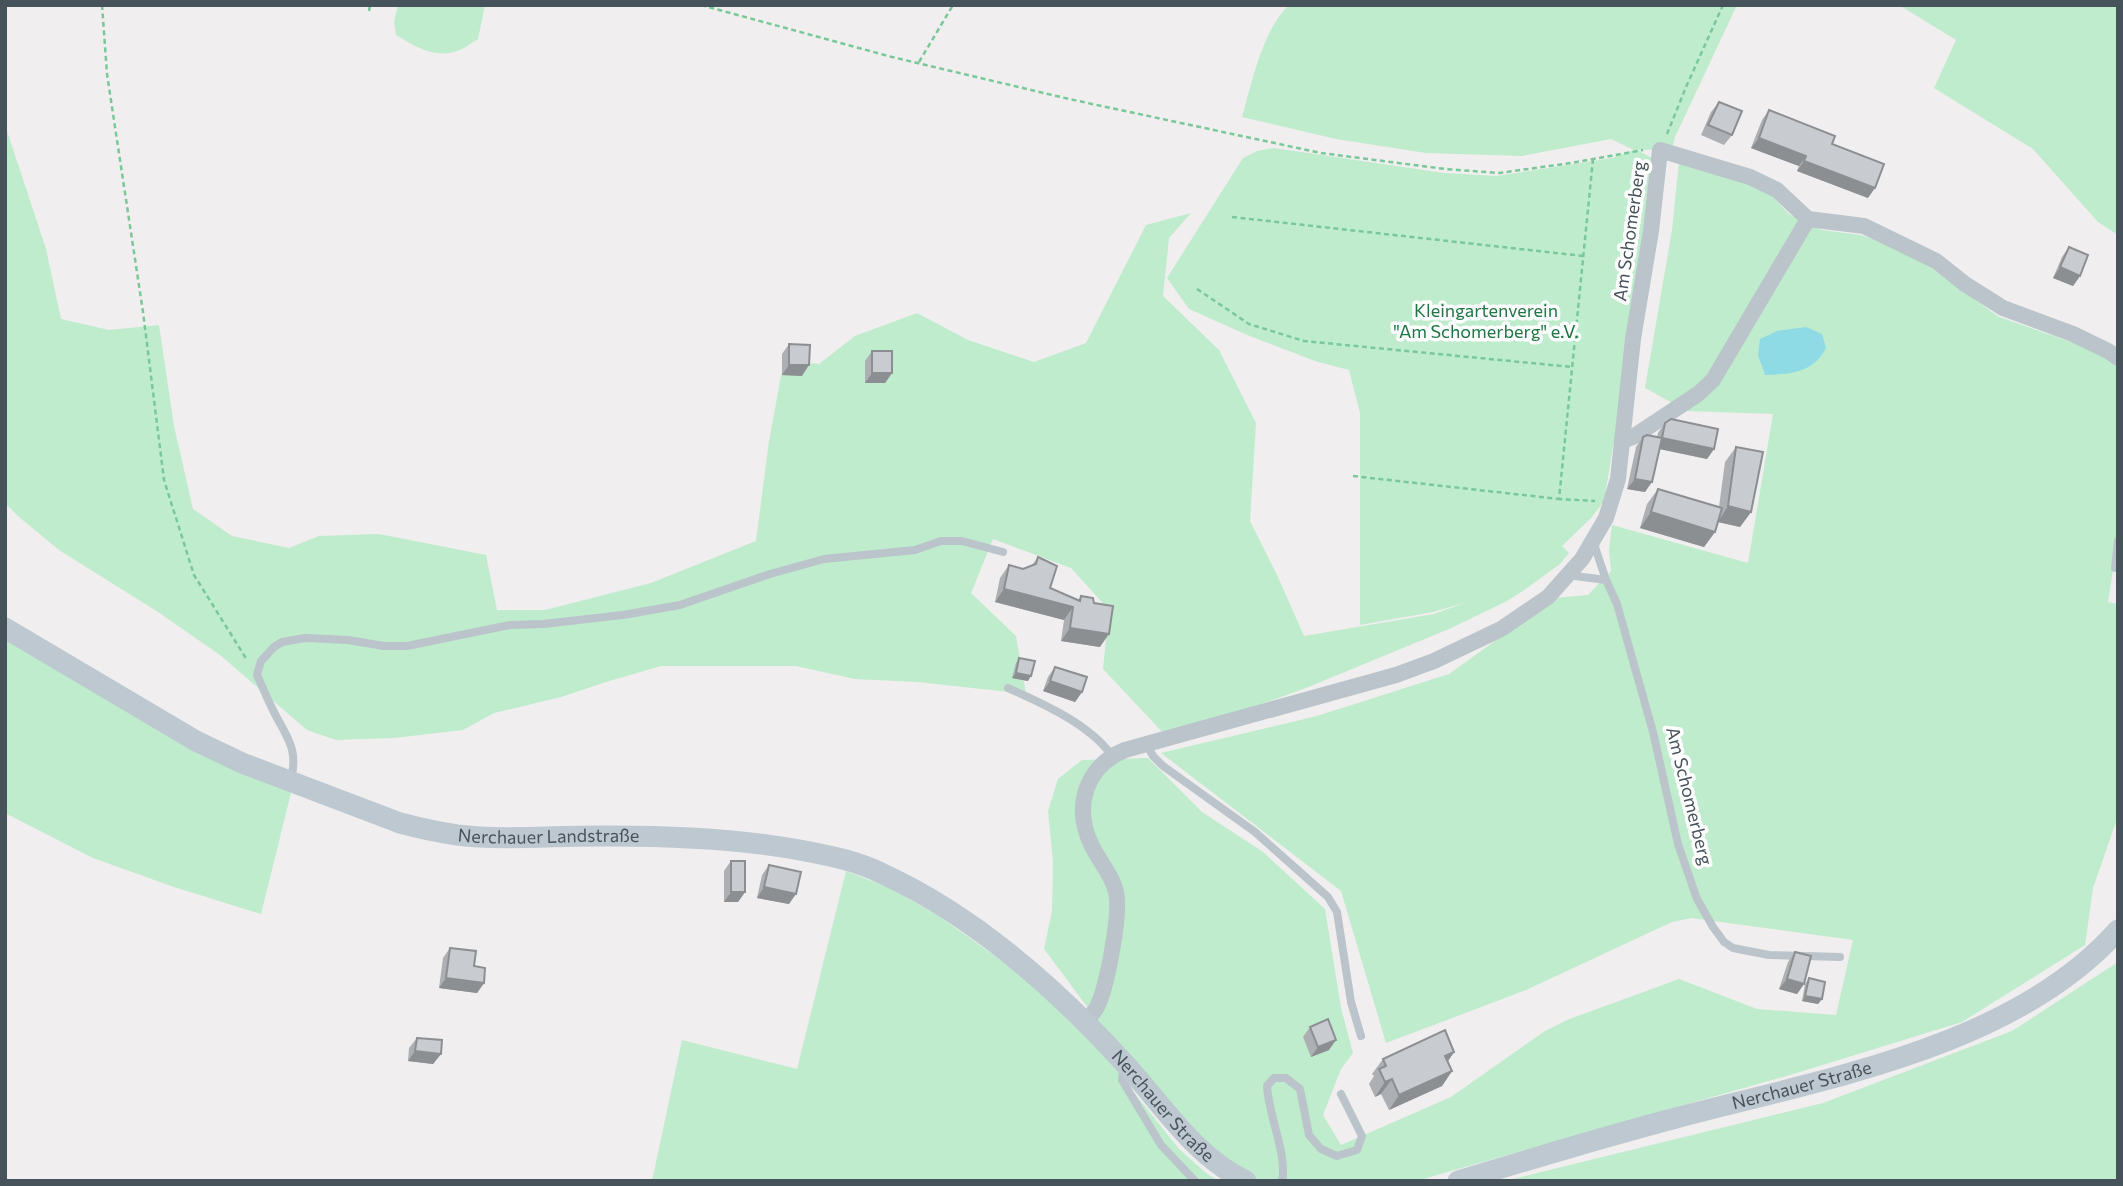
<svg xmlns="http://www.w3.org/2000/svg" width="2123" height="1186" font-family="Commissioner,sans-serif">
<style>
.green{fill:#bfeccc}
.water{fill:#8edbe6}
.lines{fill:none;stroke-linecap:round;stroke-linejoin:round}
.path{stroke:#79c89a;stroke-width:2.5;stroke-dasharray:5 3.5;stroke-linecap:butt}
.lane{stroke:#bac4ca;stroke-width:8}
.street{stroke:#bac4ca;stroke-width:16}
.secondary{stroke:#bdc8d1;stroke-width:21}
.wall{fill:#acafb3}
.shaded-wall{fill:#8c8f92}
.building{fill:#c8ccd0;stroke:#8c8f92;stroke-width:2}
.labels{text-anchor:middle;stroke-width:7;stroke-linejoin:round;paint-order:stroke}
.street-label{font-size:18px;fill:#47535a;stroke:#fff}
.park-label{font-size:18px;fill:#1c7742;stroke:#fff}
</style>
<rect width="100%" height="100%" fill="#f0eeee"/>
<g class="green">
<path d="M398,5H485L478,39C471,43 464,49 457,51C435,59 414,46 396,35L394,22Z"/>
<path d="M1289,5H1737L1675,137L1672,149L1637,150L1652,158L1649,195L1617,423L1604,501L1592,517L1562,546L1569,553L1560,564L1523,591L1505,602L1449,629L1306,688L1168,738L1103,669L1109,610L1071,568L993,539L971,593L1016,636L1026,694L918,682L855,679L796,666H661L606,682L561,697L494,713L463,730L394,738L336,740L307,730L220,655L158,612L59,550L19,517L5,503V125L46,249L61,319L109,330L159,325L174,426L193,509L232,536L289,548L319,536L379,534L486,555L497,610H545L651,583L756,541L769,441L784,360L819,364L855,336L917,313L968,340L1034,362L1086,343L1146,225L1191,213L1169,238L1163,296L1219,350L1256,423L1250,521L1277,575L1304,636L1434,614L1467,602L1433,612L1360,625V413L1349,370L1315,361L1245,334L1189,309L1167,278L1243,158L1257,151L1274,148L1444,173L1497,176L1612,158L1634,150L1611,139L1522,156L1426,153L1336,139L1242,117C1252,82 1262,31 1289,5Z"/>
<path d="M1899,5H2118V235L2098,222L2033,149L1934,88L1956,40Z"/>
<path d="M1679,162L1738,180L1770,194L1789,214L1822,230L1860,235L1895,246L1916,257L1999,317L2103,353L2118,367V539L2108,602L2118,604V816L2093,888L2085,945L1962,1022L1790,1075L1416,1181H1257L1221,1163L1150,1091L1044,949L1052,911L1053,861L1048,811L1058,779L1082,760L1148,758L1202,812L1263,852L1325,909L1341,1008L1353,1053L1341,1069L1323,1115L1341,1145L1451,1097L1545,1031L1567,1020L1679,979L1757,1009L1836,1015L1853,940L1691,918L1672,922L1526,990L1386,1043L1341,891L1161,753L1317,716L1449,674L1555,598L1588,595L1611,571L1609,550L1612,525L1748,563L1773,414L1687,411L1645,388L1672,230Z"/>
<path d="M5,637L291,793L261,914L174,887L93,858L5,813Z"/>
<path d="M846,871L890,888L940,917L1020,974L1097,1046L1179,1149L1206,1173L1219,1181H652L682,1040L797,1069Z"/>
<path d="M2118,962V1181H1505L1823,1103L2012,1031Z"/>
</g>
<path class="water" d="M1806,327L1822,334L1826,348C1813,373 1791,374 1765,375L1758,355L1760,339L1777,331Z"/>
<g class="lines">
<g class="path">
<path d="M102,5L107,74L143,312L164,480L194,575L247,660"/>
<path d="M701,5L892,57L1069,99L1321,153L1445,169L1499,173L1571,163L1643,150"/>
<path d="M369,11L370,5"/>
<path d="M919,62L953,5"/>
<path d="M1667,134L1686,87L1723,5"/>
<path d="M1593,159L1559,499L1595,501"/>
<path d="M1232,217L1583,256"/>
<path d="M1197,289L1249,324L1304,341L1572,367"/>
<path d="M1353,476L1559,499"/>
</g>
<g class="lane">
<path d="M1593,541L1606,580L1617,604L1653,732L1678,844L1697,899L1713,927L1724,942L1733,948L1769,955L1840,957"/>
<path d="M2115,568L2118,541"/>
<path d="M1567,575L1606,580"/>
<path d="M1008,688C1042,703 1091,725 1112,756"/>
<path d="M1147,745L1153,756L1163,766L1255,832L1328,897L1337,912L1351,1002L1361,1036"/>
<path d="M291,780C298,751 289,740 276,716C269,703 263,688 257,675L261,661L274,647L282,642L305,638L348,640L384,646H407L510,625L543,624L623,615L680,605L770,574L824,559L915,550L941,541H962L1003,552"/>
<path d="M1123,1069L1122,1080L1161,1145L1195,1181"/>
<path d="M1282,1181C1288,1157 1268,1113 1267,1086L1274,1078H1286L1300,1089L1309,1135L1321,1149L1337,1156L1357,1150L1362,1136L1341,1094"/>
</g>
<g class="street">
<path d="M1622,441L1633,437L1698,394L1713,380L1808,219L1864,226L1936,261L1965,284L2003,308L2073,334L2108,351L2118,358"/>
<path d="M1086,1021C1089,1017 1093,1013 1096,1009C1107,989 1121,913 1116,892C1112,874 1098,860 1091,844C1073,806 1086,766 1125,750L1396,675L1434,661L1501,629L1548,597L1582,559L1606,518L1618,479L1633,339L1651,231L1660,150L1750,177L1777,190L1808,219"/>
</g>
<g class="secondary">
<path id="s1" d="M5,628L196,741L242,763L400,823C419,828 437,832 457,835C507,841 559,835 610,836C674,836 742,839 805,851C831,856 857,861 881,873C973,915 1057,989 1125,1064C1163,1105 1194,1156 1246,1181"/>
<path id="s2" d="M1458,1181C1531,1159 1603,1137 1676,1118C1822,1079 2013,1048 2118,930"/>
</g>
</g>
<g class="wall">
<path d="M1719,102L1732,135L1724,145L1701,135L1711,112Z"/>
<path d="M1769,110L1832,144L1868,198L1797,171L1799,166L1751,148L1762,120Z"/>
<path d="M2069,247L2080,276L2073,286L2053,278L2062,257Z"/>
<path d="M789,344L802,376L782,375V354Z"/>
<path d="M872,351L892,373L885,383H865V361Z"/>
<path d="M1665,423L1714,449L1707,459L1659,449L1645,492L1627,489L1636,447L1643,437H1657L1658,433Z"/>
<path d="M1736,447L1751,512L1740,527L1718,522L1715,532L1704,547L1640,528L1647,504L1658,489L1719,507L1725,462Z"/>
<path d="M1038,557L1050,588L1078,600L1081,596L1100,647L1061,641L1064,620L995,602L1000,578L1009,565L1023,569L1032,565Z"/>
<path d="M1019,658L1028,681L1012,678L1016,663Z"/>
<path d="M1055,667L1082,692L1075,702L1043,691L1048,677Z"/>
<path d="M731,861L745,892L738,902H724V871Z"/>
<path d="M769,865L789,904L757,898L762,875Z"/>
<path d="M450,948L474,966L484,983L477,993L439,988L443,958Z"/>
<path d="M1795,952L1804,984L1797,994L1779,989L1788,962Z"/>
<path d="M1809,978L1822,999L1818,1004L1802,1001L1805,984Z"/>
<path d="M1310,1027L1329,1050L1311,1057L1303,1037Z"/>
<path d="M417,1038L441,1054L433,1064L408,1061L409,1048Z"/>
<path d="M1454,1052L1448,1061L1452,1071L1442,1086L1389,1110L1381,1094L1375,1097L1369,1084L1374,1076L1372,1074L1383,1059Z"/>
</g>
<g class="shaded-wall">
<path d="M1759,138L1806,156L1799,166L1751,148Z"/>
<path d="M1804,161L1875,188L1868,198L1797,171Z"/>
<path d="M2060,267L2080,276L2073,286L2053,278Z"/>
<path d="M789,365H809L802,376L782,375Z"/>
<path d="M872,373H892L885,383H865Z"/>
<path d="M1662,438L1714,449L1707,459L1655,448Z"/>
<path d="M1635,479L1652,482L1645,492L1627,489Z"/>
<path d="M1728,506L1751,512L1740,527L1718,522Z"/>
<path d="M1651,512L1715,532L1704,547L1640,528Z"/>
<path d="M1004,589L1073,607L1064,620L995,602Z"/>
<path d="M1070,628L1109,634L1100,647L1061,641Z"/>
<path d="M1016,673L1031,676L1028,681L1012,678Z"/>
<path d="M1050,681L1082,692L1075,702L1043,691Z"/>
<path d="M764,887L796,894L789,904L757,898Z"/>
<path d="M731,892H745L738,902H724Z"/>
<path d="M446,978L484,983L477,993L439,988Z"/>
<path d="M1787,979L1804,984L1797,994L1779,989Z"/>
<path d="M1805,996L1822,999L1818,1004L1802,1001Z"/>
<path d="M1336,1040L1329,1050L1311,1057L1318,1047Z"/>
<path d="M415,1051L441,1054L433,1064L408,1061Z"/>
<path d="M1454,1052L1444,1067L1445,1056Z"/>
<path d="M1452,1071L1442,1086L1389,1110L1399,1095Z"/>
<path d="M1392,1079L1381,1094L1375,1097L1385,1082Z"/>
</g>
<g class="building">
<path d="M1719,102L1742,111L1732,135L1708,125Z"/>
<path d="M1769,110L1835,136L1832,144L1884,164L1875,188L1804,161L1806,156L1759,138Z"/>
<path d="M2069,247L2088,255L2080,276L2060,267Z"/>
<path d="M789,344L810,345L809,365H789Z"/>
<rect x="872" y="351" width="20" height="22"/>
<path d="M1671,419L1718,429L1714,449L1662,438L1665,423Z"/>
<path d="M1647,435L1662,438L1652,482L1635,479L1643,437Z"/>
<path d="M1736,447L1763,452L1751,512L1728,506Z"/>
<path d="M1658,489L1722,508L1715,532L1651,512Z"/>
<path d="M1038,557L1057,566L1050,588L1080,601L1081,596L1093,598L1094,603L1113,606L1109,634L1070,628L1073,607L1004,589L1009,565L1023,569L1036,564Z"/>
<path d="M1019,658L1035,661L1031,676L1016,673Z"/>
<path d="M1055,667L1087,677L1082,692L1050,681Z"/>
<rect x="731" y="861" width="14" height="31"/>
<path d="M769,865L801,872L796,894L764,887Z"/>
<path d="M450,948L476,951L474,966L485,968L484,983L446,978Z"/>
<path d="M1795,952L1811,956L1804,984L1787,979Z"/>
<path d="M1809,978L1825,982L1822,999L1805,996Z"/>
<path d="M1328,1019L1336,1040L1318,1047L1310,1027Z"/>
<path d="M1445,1030L1454,1052L1445,1056L1452,1071L1399,1095L1392,1079L1385,1082L1379,1069L1386,1066L1383,1059Z"/>
<path d="M417,1038L442,1040L441,1054L415,1051Z"/>
</g>
<g class="labels">
<g class="street-label">
<text transform="translate(1630 231) rotate(-82)" y="6">Am Schomerberg</text>
<text transform="translate(1689 796) rotate(76)" y="6">Am Schomerberg</text>
<text dy="6" stroke="none"><textPath href="#s1" startOffset="592">Nerchauer Landstraße</textPath></text>
<text dy="6" stroke="none"><textPath href="#s2" startOffset="357">Nerchauer Straße</textPath></text>
<text dy="6" stroke="none"><textPath href="#s1" startOffset="1297">Nerchauer Straße</textPath></text>
</g>
<g class="park-label">
<text x="1486" y="317">Kleingartenverein<tspan x="1486" dy="21">"Am Schomerberg" e.V.</tspan></text>
</g>
</g>
<rect width="2123" height="1186" fill="none" stroke="#47535a" stroke-width="14"/>
</svg>
